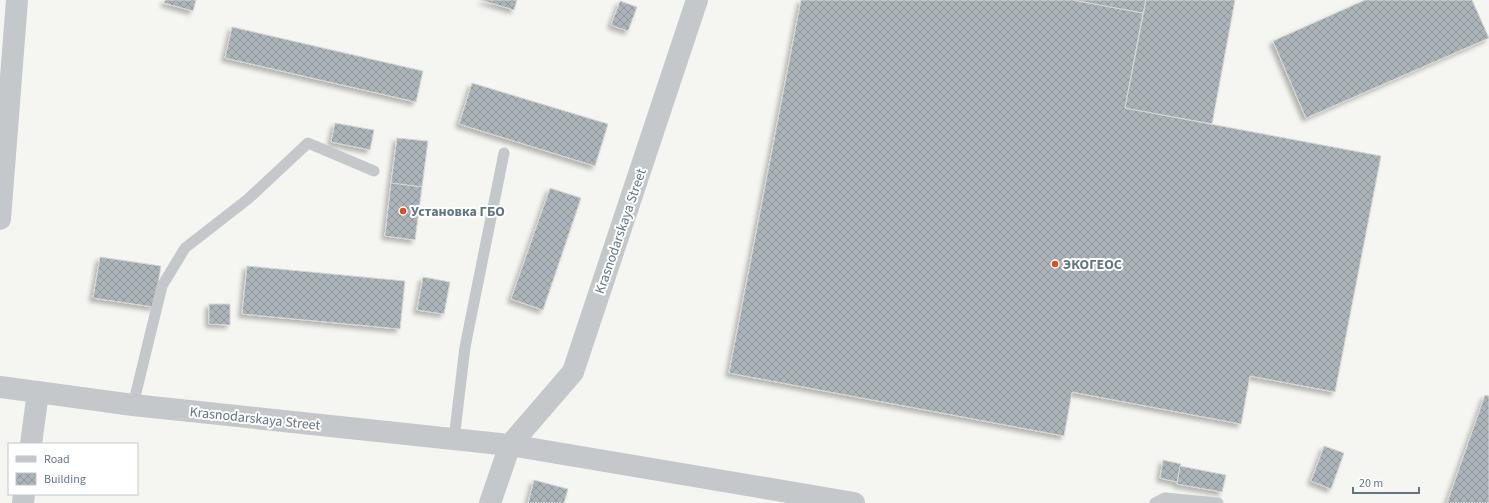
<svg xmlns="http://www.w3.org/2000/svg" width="1489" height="503" font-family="'Source Sans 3',sans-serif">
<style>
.building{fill:url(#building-cross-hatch);stroke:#d7d7d4;filter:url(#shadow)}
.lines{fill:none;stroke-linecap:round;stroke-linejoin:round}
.lane{stroke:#c4c8cb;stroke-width:11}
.street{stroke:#c4c8cb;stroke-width:22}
.poi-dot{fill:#ef4817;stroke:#fff;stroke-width:1.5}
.labels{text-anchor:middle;stroke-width:4;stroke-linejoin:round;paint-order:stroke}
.poi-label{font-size:14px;font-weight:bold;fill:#627584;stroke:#fff;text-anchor:start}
.street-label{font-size:14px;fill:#627584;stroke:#fff}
</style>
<defs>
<pattern id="building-cross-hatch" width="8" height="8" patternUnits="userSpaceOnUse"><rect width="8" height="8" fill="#abb4b9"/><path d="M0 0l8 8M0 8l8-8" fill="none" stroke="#8f979c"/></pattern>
<filter id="shadow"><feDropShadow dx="-3.5" dy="3.5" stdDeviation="2" flood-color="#0004"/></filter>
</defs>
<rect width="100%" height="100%" fill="#f5f5f1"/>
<g class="building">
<path d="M165,0H196L193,11L164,3Z"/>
<path d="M481,0H517L514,10Z"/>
<path d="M801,0H1073L1143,13L1125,108L1381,156L1335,392L1250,376L1241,424L1072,392L1064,436L729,373Z"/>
<path d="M1073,0H1146L1143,13Z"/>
<path d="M1146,0H1235L1212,124L1125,108Z"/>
<path d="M1365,0H1472L1489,38L1306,118L1273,41Z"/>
<path d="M620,1L637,7L628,31L611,25Z"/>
<path d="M232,27L423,71L416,102L225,58Z"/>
<path d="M472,83L608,124L595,166L459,124Z"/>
<path d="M335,123L374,130L370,150L331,142Z"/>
<path d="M397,138L428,141L422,187L391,183Z"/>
<path d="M391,183L422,187L415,240L385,236Z"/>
<path d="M550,188L581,198L543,310L511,299Z"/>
<path d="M100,257L161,266L154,307L93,298Z"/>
<path d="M247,266L405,281L400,329L242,314Z"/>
<path d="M423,277L450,282L444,314L417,310Z"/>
<path d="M209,304H230V325L209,324Z"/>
<path d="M1485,395L1489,396V503H1447Z"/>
<path d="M1324,446L1344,453L1331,489L1311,481Z"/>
<path d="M1163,460L1181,464L1177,482L1160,478Z"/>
<path d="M1180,466L1226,475L1222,492L1177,484Z"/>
<path d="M534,480L568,489L564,503H528Z"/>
</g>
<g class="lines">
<g class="lane">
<path d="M133,405L162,286L185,248L248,199L308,143L374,171"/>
<path d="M454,439L465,347L504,153"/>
<path d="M1155,503L1165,498L1218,503"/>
</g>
<g class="street">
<path d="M0,219L17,0"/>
<path d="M0,387L133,405L510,445L854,503"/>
<path d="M31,444L38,392"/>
<path d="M23,503L24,494"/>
<path d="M490,503L510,445L573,372L697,0"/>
</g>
</g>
<g class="poi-dot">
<circle cx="403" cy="211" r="4"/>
<circle cx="1055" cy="264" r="4"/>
</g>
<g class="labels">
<g class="poi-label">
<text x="411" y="216">Установка ГБО</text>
<text x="1063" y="269">ЭКОГЕОС</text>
</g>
<g class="street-label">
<text transform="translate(620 231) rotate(-71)" y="5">Krasnodarskaya Street</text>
<text transform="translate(255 418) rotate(6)" y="5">Krasnodarskaya Street</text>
</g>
</g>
<rect x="8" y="443" width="130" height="52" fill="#ffffff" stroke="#c0c8ce"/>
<rect x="16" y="456" width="20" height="6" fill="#c4c8cb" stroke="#c0c8ce"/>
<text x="44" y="463" font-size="12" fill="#627584">Road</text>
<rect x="16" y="473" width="20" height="12" fill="url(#building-cross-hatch)" stroke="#c0c8ce"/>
<text x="44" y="483" font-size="12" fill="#627584">Building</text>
<path d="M1353 487v6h66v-6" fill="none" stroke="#627584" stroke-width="2"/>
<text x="1359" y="487" font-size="12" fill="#627584" stroke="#ffffff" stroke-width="3" paint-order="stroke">20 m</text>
</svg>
